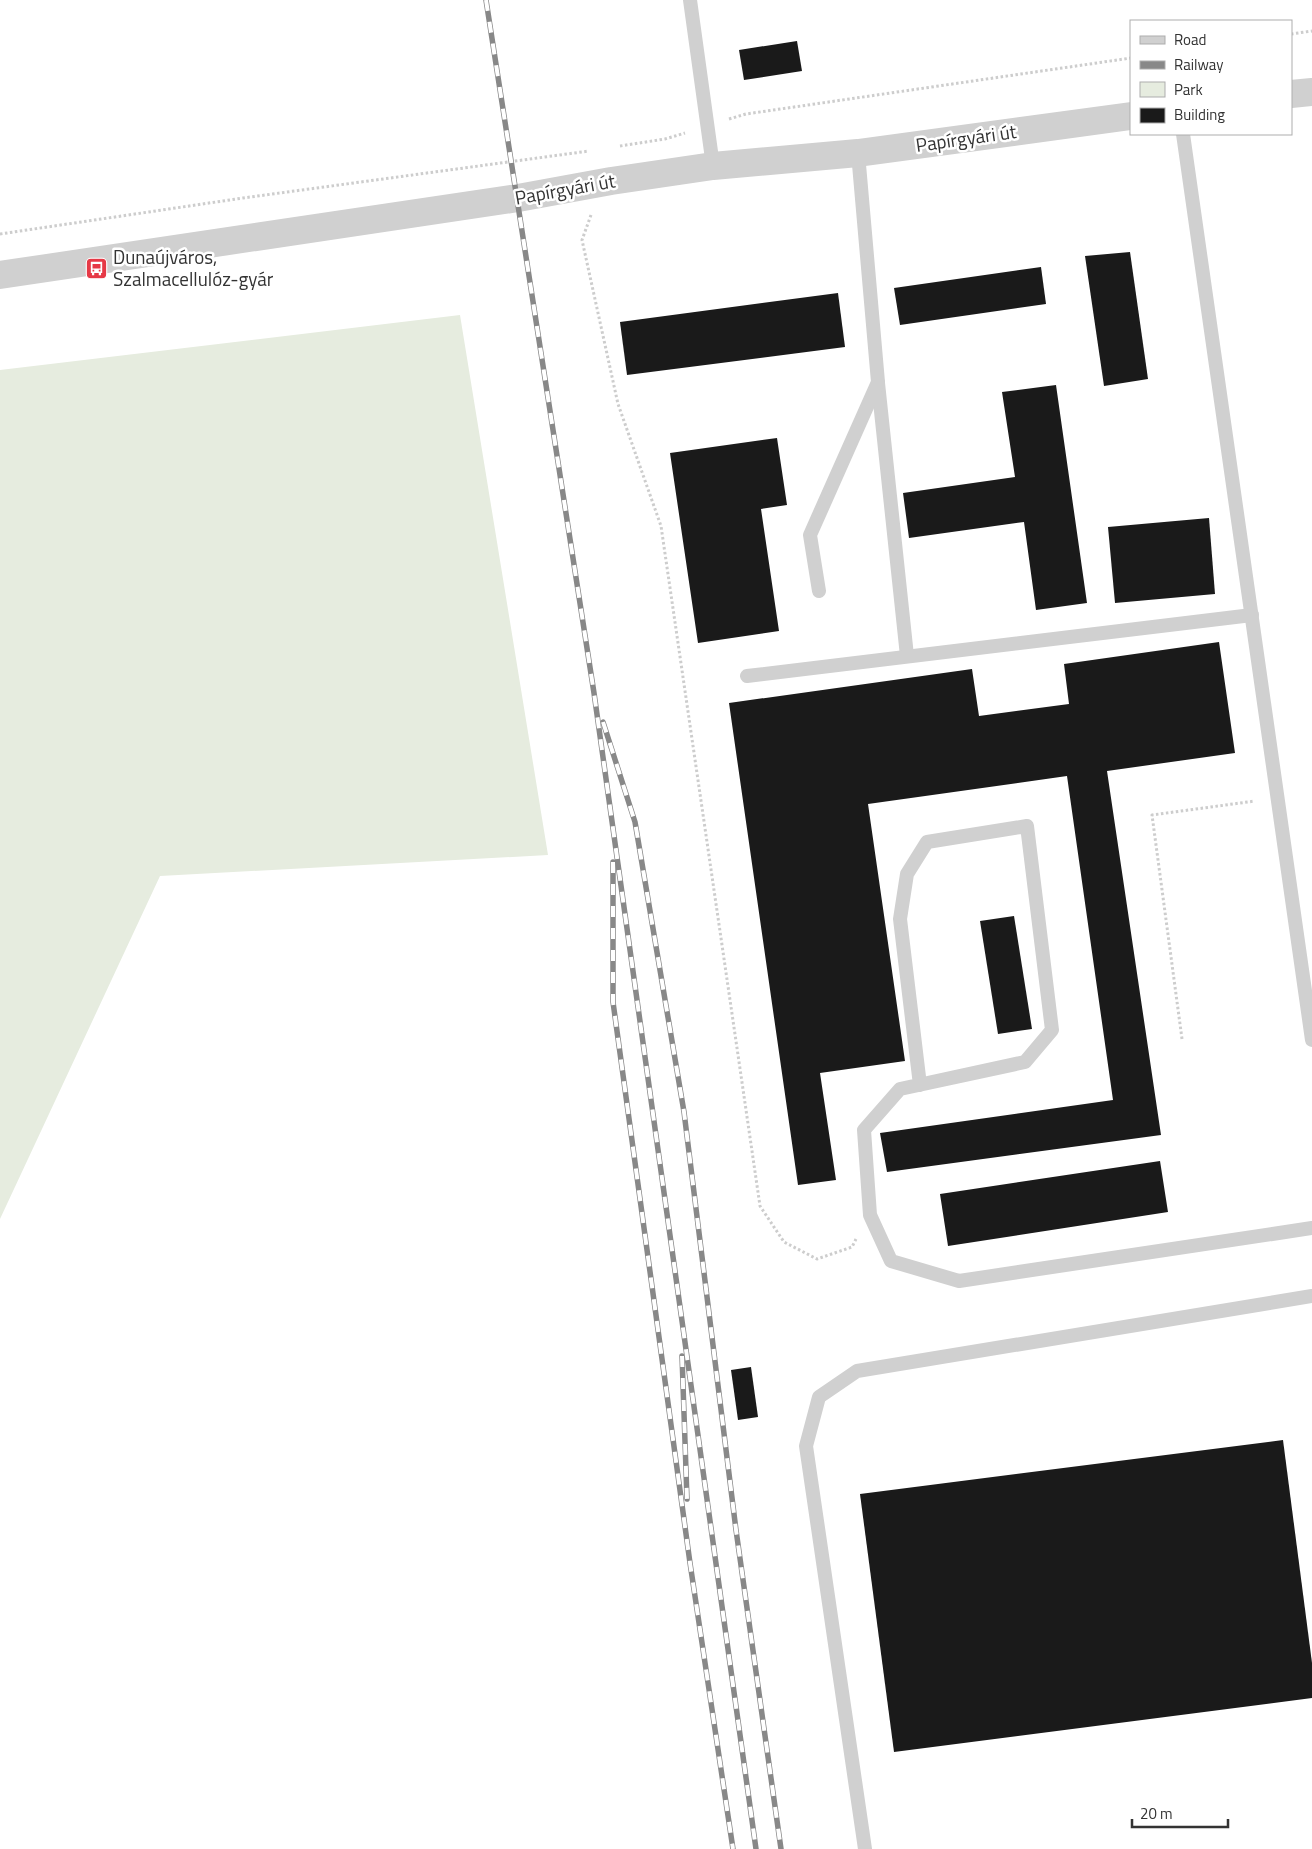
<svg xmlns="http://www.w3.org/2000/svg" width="1312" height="1849" font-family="'Titillium Web',sans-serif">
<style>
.green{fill:#e6ecdf}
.building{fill:#1a1a1a}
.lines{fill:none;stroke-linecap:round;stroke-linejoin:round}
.path{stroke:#cdcdcd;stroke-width:3;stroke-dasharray:2.5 2.5;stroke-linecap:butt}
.service{stroke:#d0d0d0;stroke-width:14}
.tertiary{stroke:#d0d0d0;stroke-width:28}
.rail-casing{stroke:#888;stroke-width:5.5}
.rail{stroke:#fff;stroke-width:4;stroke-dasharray:11;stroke-linecap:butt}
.labels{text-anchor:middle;stroke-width:5;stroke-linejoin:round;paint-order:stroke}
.street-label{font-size:19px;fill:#333;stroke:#fff}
.poi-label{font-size:19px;fill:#333;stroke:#fff;text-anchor:start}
</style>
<rect width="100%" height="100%" fill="#fff"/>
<path class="green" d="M460,315L548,855L160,876L0,1219V370Z"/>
<g class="building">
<path d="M797,41L802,71L744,80L739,50Z"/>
<path d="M1130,252L1148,379L1104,386L1085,256Z"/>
<path d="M1041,267L1046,304L900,325L894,288Z"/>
<path d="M838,293L845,347L627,375L620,322Z"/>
<path d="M1056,385L1087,603L1036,610L1024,522L909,538L903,493L1015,477L1002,392Z"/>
<path d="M777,438L787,505L761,509L779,631L698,643L670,453Z"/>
<path d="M1209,518L1215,594L1115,603L1108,527Z"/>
<path d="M1219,642L1235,753L1107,771L1161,1135L887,1172L880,1133L1113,1100L1067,776L868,804L905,1061L820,1073L836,1180L798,1185L729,703L972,669L979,716L1069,704L1064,664Z"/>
<path d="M1014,916L1032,1029L998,1034L980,921Z"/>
<path d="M1160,1161L1168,1212L948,1246L940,1194Z"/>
<path d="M751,1367L758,1417L738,1420L731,1370Z"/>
<path d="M1283,1440L1312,1663V1698L894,1752L860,1494Z"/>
</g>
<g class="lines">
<g class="path">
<path d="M1291,34L1312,31"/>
<path d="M729,119L746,114L1131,58"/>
<path d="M620,146L665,139L685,133"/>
<path d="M591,215L582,240L618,404L661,526L760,1206L784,1242L817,1259L852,1247L856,1239"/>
<path d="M0,234L243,198L589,151"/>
<path d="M1182,1039L1152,815L1255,801"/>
</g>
<g class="service">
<path d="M690,0L713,166"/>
<path d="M1183,134L1312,1040"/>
<path d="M878,383L907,656"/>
<path d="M819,591L810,535L878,382L858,153"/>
<path d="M747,676L1252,615"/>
<path d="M920,1085L900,919L907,874L927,842L1027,826L1052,1030L1025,1062L900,1089L864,1130L870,1215L891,1261L959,1281L1312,1228"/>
<path d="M865,1849L806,1446L819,1397L857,1371L1312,1296"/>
</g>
<g class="tertiary">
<path d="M1291,94L1312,92"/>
<path d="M0,275L518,198L611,181L713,166L858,153L1131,116"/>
</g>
<defs>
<g id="rail">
<path d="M486,0L594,693L756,1849"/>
<path d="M603,722L635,822L684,1112L736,1530L781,1849"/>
<path d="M613,862V1002L690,1563L733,1849"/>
<path d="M682,1356L687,1499"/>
</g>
</defs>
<use href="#rail" class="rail-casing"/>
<use href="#rail" class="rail"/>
</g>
<defs>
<symbol id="bus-square" viewBox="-11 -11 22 22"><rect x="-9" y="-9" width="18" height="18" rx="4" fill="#e63946" stroke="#fff"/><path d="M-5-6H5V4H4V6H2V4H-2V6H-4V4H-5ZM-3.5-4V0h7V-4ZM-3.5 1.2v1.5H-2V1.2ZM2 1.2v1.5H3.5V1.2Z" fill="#fff"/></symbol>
</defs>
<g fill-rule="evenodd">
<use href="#bus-square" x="84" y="256" width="25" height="25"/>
</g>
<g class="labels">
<g class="street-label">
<text transform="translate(966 138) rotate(-8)" y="7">Papírgyári út</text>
<text transform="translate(565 189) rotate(-10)" y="7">Papírgyári út</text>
</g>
<g class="poi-label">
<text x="113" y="264">Dunaújváros,<tspan x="113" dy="22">Szalmacellulóz-gyár</tspan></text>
</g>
</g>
<rect x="1130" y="20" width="162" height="115" fill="#ffffff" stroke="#adadad"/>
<rect x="1140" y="36" width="25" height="8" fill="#d0d0d0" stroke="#adadad"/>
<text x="1174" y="45" font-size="15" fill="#333333">Road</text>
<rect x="1140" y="61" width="25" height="8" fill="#888888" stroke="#adadad"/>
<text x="1174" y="70" font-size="15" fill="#333333">Railway</text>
<rect x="1140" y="82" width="25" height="15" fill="#e6ecdf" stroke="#adadad"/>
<text x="1174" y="95" font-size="15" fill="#333333">Park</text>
<rect x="1140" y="108" width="25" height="15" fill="#1a1a1a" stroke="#adadad"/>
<text x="1174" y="120" font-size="15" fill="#333333">Building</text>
<path d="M1132 1819v8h96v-8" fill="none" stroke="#333333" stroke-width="2.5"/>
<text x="1140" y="1819" font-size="15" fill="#333333" stroke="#ffffff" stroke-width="4" paint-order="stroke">20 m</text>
</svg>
